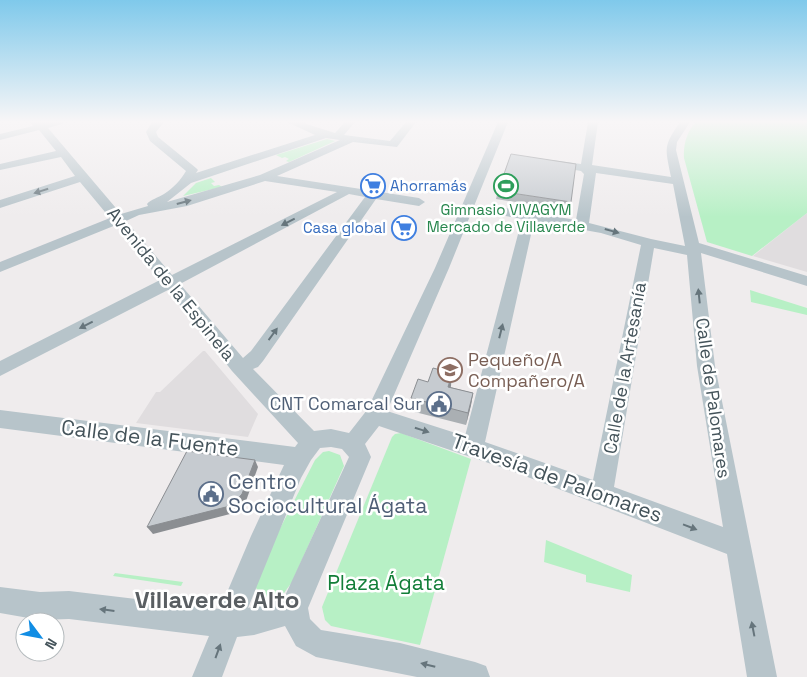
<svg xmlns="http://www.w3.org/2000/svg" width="807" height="677" font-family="'Space Grotesk',sans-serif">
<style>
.education{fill:#e0dddf}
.green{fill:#b7f0c5}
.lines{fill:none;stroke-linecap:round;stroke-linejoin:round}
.street{fill:#b7c4ca;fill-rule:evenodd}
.wall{fill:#aaafb3}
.shaded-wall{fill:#8b8e92}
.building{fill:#c6cbd0;stroke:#8b8e92}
.oneway{fill:#66757c}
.labels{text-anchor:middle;stroke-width:5;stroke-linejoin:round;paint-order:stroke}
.far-shop-label{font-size:15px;fill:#366cbe;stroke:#fff;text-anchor:start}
.far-leisure-label{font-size:15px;fill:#27864d;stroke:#fff}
.street-label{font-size:18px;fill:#44535a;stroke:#fff}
.education-label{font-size:18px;fill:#785e54;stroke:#fff;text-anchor:start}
.service-label{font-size:18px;fill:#4e5e75;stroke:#fff;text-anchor:end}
.near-street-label{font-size:21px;fill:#44535a;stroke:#fff}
.near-service-label{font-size:21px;fill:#4e5e75;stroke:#fff;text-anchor:start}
.near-park-label{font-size:21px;fill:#127e38;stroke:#fff}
.near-quarter-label{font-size:24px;font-weight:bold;fill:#595e62;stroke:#fff}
</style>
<rect width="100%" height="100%" fill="#efeced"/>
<g class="education">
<path d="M807,213V272L753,256Z"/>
<path d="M203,351H205L258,414L248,437L136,423L156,392H160Z"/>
</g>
<g class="green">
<path d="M696,122H807V213L752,256L707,242L684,158C683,145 687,131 696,122Z"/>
<path d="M327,139L335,141L289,162L286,161L289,159L285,157L282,158L276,155Z"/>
<path d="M211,178L215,182L211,183L214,186L219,185L222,187L183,196L196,183Z"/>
<path d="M750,290L807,308V315L751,302Z"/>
<path d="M401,433L471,459L420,645L331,626L325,620L322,607L392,437L395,434Z"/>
<path d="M329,451L340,455L344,466L292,582L284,593L270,599L260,595L255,586L266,556L315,460L323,452Z"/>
<path d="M546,540L632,575L630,592L586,582V575L544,562Z"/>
<path d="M115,573L183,582L181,586L113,576Z"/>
</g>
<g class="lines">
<path class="street" d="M30,122H64L62,124L48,128L121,214L148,206L147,204C151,199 158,198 164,194C173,188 181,180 186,171L150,141L146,132L152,122H164L156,132L158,137L196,168L198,170L196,173L315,135L287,122H300L335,133L345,122H355L344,135L390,141L406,122H416L397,147L353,142L277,176L419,198L425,202L419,206L376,199L263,361L258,367L253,369L314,431L331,429L349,433L367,410L435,268L498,122H508L449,268L387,411L465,436L522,219L489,213L488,210L489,207L494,206L576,220L584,174L581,171L552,166L546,163L552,160L581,164L588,122H598L592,165L671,177C665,147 663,147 680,122H690L677,142L676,150L699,243L807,276V286L701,253L715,366L777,677H747L727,554L512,471L379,426L365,444L371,457L308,608L310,619L321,630L400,643L475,662L486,666L490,677H417L316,657L296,646L285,626L254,635L237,637L222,677H192L209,636L69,619L40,620L0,613V587L40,592L69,591L220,609L251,536L284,465L0,428V410L295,447L298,443L232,371L168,290L0,376V361L160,280L116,225L0,272V262L110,218L80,182L0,208V200L75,176L61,157L0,170V164L56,151L39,130L0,140V134L33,126ZM326,138L340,140L260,175L167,202L191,183ZM596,173L673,184L685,246L651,239L589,223ZM265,181L337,192L172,275L126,221L139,215L187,206ZM349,194L365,197L251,351L243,358L180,284ZM534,221L601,233L641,245L593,480L485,442ZM654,248L687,255L697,366L723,527L614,487ZM331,447L342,449L349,457L284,598L248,608L301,478L311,460L320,448Z"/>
</g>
<g class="wall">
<path d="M498,191L571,202L568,210L496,199Z"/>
<path d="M428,382L451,386L450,387L473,393L471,405L466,425L411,411V398Z"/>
</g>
<g class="shaded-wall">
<path d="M452,373L451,386L447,399L448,387Z"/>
<path d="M473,393L471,405L466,425L468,413Z"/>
<path d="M255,460L258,467L246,501L238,509L230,514L153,534L147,527Z"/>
</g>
<g class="building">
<path d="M511,154L576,164L571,202L498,191Z"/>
<path d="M433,368L452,373L448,387L473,393L468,413L411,398L418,379L428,382Z"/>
<path d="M187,451L255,460L242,494L235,502L226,507L147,527Z"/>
</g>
<defs><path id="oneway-solid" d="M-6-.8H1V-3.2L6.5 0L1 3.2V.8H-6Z" transform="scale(1.25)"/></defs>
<g class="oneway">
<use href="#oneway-solid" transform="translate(41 191) rotate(163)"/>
<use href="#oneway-solid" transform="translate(184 202) rotate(-15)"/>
<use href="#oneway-solid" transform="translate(288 222) rotate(153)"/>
<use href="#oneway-solid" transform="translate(612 231) rotate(16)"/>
<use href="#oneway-solid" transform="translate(699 296) rotate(-96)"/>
<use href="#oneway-solid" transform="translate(86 325) rotate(153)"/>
<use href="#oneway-solid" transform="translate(501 331) rotate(-76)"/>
<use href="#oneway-solid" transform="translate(273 334) rotate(-54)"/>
<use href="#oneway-solid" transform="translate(422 430) rotate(18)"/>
<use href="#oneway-solid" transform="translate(690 527) rotate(21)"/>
<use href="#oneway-solid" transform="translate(107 610) rotate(-173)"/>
<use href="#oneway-solid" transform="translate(753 629) rotate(-101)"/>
<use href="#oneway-solid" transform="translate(218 651) rotate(-70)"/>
<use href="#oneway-solid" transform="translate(428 665) rotate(-166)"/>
</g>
<linearGradient id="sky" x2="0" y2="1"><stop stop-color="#7fc9eb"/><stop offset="0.56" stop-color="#f8f6f7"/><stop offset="1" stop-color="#f8f6f7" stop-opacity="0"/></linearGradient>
<rect width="807" height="217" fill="url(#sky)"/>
<defs>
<symbol id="supermarket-ring" viewBox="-11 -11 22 22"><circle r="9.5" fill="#fff" stroke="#3f7fe0" stroke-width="1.5"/><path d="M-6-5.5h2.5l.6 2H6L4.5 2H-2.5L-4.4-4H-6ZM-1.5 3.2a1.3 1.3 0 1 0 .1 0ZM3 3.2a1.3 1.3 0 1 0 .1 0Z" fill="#3f7fe0"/></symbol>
<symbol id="stadium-ring" viewBox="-11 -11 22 22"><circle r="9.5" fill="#fff" stroke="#2e9e5b" stroke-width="1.5"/><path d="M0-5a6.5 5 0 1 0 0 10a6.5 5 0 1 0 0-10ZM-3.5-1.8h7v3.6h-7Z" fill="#2e9e5b"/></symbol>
<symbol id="school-ring" viewBox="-11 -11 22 22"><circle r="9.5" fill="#fff" stroke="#8d6e63" stroke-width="1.5"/><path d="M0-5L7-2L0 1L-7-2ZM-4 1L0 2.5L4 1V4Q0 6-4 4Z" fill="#8d6e63"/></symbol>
<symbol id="civic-ring" viewBox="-11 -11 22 22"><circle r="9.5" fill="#fff" stroke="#5c6f8a" stroke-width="1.5"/><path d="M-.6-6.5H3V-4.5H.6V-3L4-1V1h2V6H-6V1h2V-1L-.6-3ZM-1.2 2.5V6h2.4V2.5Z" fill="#5c6f8a"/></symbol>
</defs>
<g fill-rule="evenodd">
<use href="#supermarket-ring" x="359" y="172" width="28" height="28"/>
<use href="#stadium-ring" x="492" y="172" width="28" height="28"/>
<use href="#supermarket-ring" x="390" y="214" width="28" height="28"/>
<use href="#school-ring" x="436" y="356" width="28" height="28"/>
<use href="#civic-ring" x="425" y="390" width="28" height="28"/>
<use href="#civic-ring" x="197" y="480" width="28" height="28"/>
</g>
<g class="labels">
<g class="far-shop-label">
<text x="390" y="191">Ahorramás</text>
<text x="386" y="233" text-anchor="end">Casa global</text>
</g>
<g class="far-leisure-label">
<text x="506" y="215">Gimnasio VIVAGYM<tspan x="506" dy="17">Mercado de Villaverde</tspan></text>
</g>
<g class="street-label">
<text transform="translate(171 284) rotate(51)" y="6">Avenida de la Espinela</text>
<text transform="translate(625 368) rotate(-80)" y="6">Calle de la Artesanía</text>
<text transform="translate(713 398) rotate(82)" y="6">Calle de Palomares</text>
</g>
<g class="education-label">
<text x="468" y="366">Pequeño/A<tspan x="468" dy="21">Compañero/A</tspan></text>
</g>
<g class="service-label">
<text x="422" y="410">CNT Comarcal Sur</text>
</g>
<g class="near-street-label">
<text transform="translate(150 438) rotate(7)" y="7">Calle de la Fuente</text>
<text transform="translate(557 478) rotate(20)" y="7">Travesía de Palomares</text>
</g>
<g class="near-service-label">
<text x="228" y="489">Centro<tspan x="228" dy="24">Sociocultural Ágata</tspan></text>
</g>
<g class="near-park-label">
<text x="386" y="590">Plaza Ágata</text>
</g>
<g class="near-quarter-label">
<text x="217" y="608">Villaverde Alto</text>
</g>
</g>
<g transform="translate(40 637) rotate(122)"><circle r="24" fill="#ffffff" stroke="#b4babd"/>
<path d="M0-4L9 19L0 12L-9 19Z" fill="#118de4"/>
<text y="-8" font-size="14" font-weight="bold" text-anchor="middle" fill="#44535a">N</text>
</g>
</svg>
